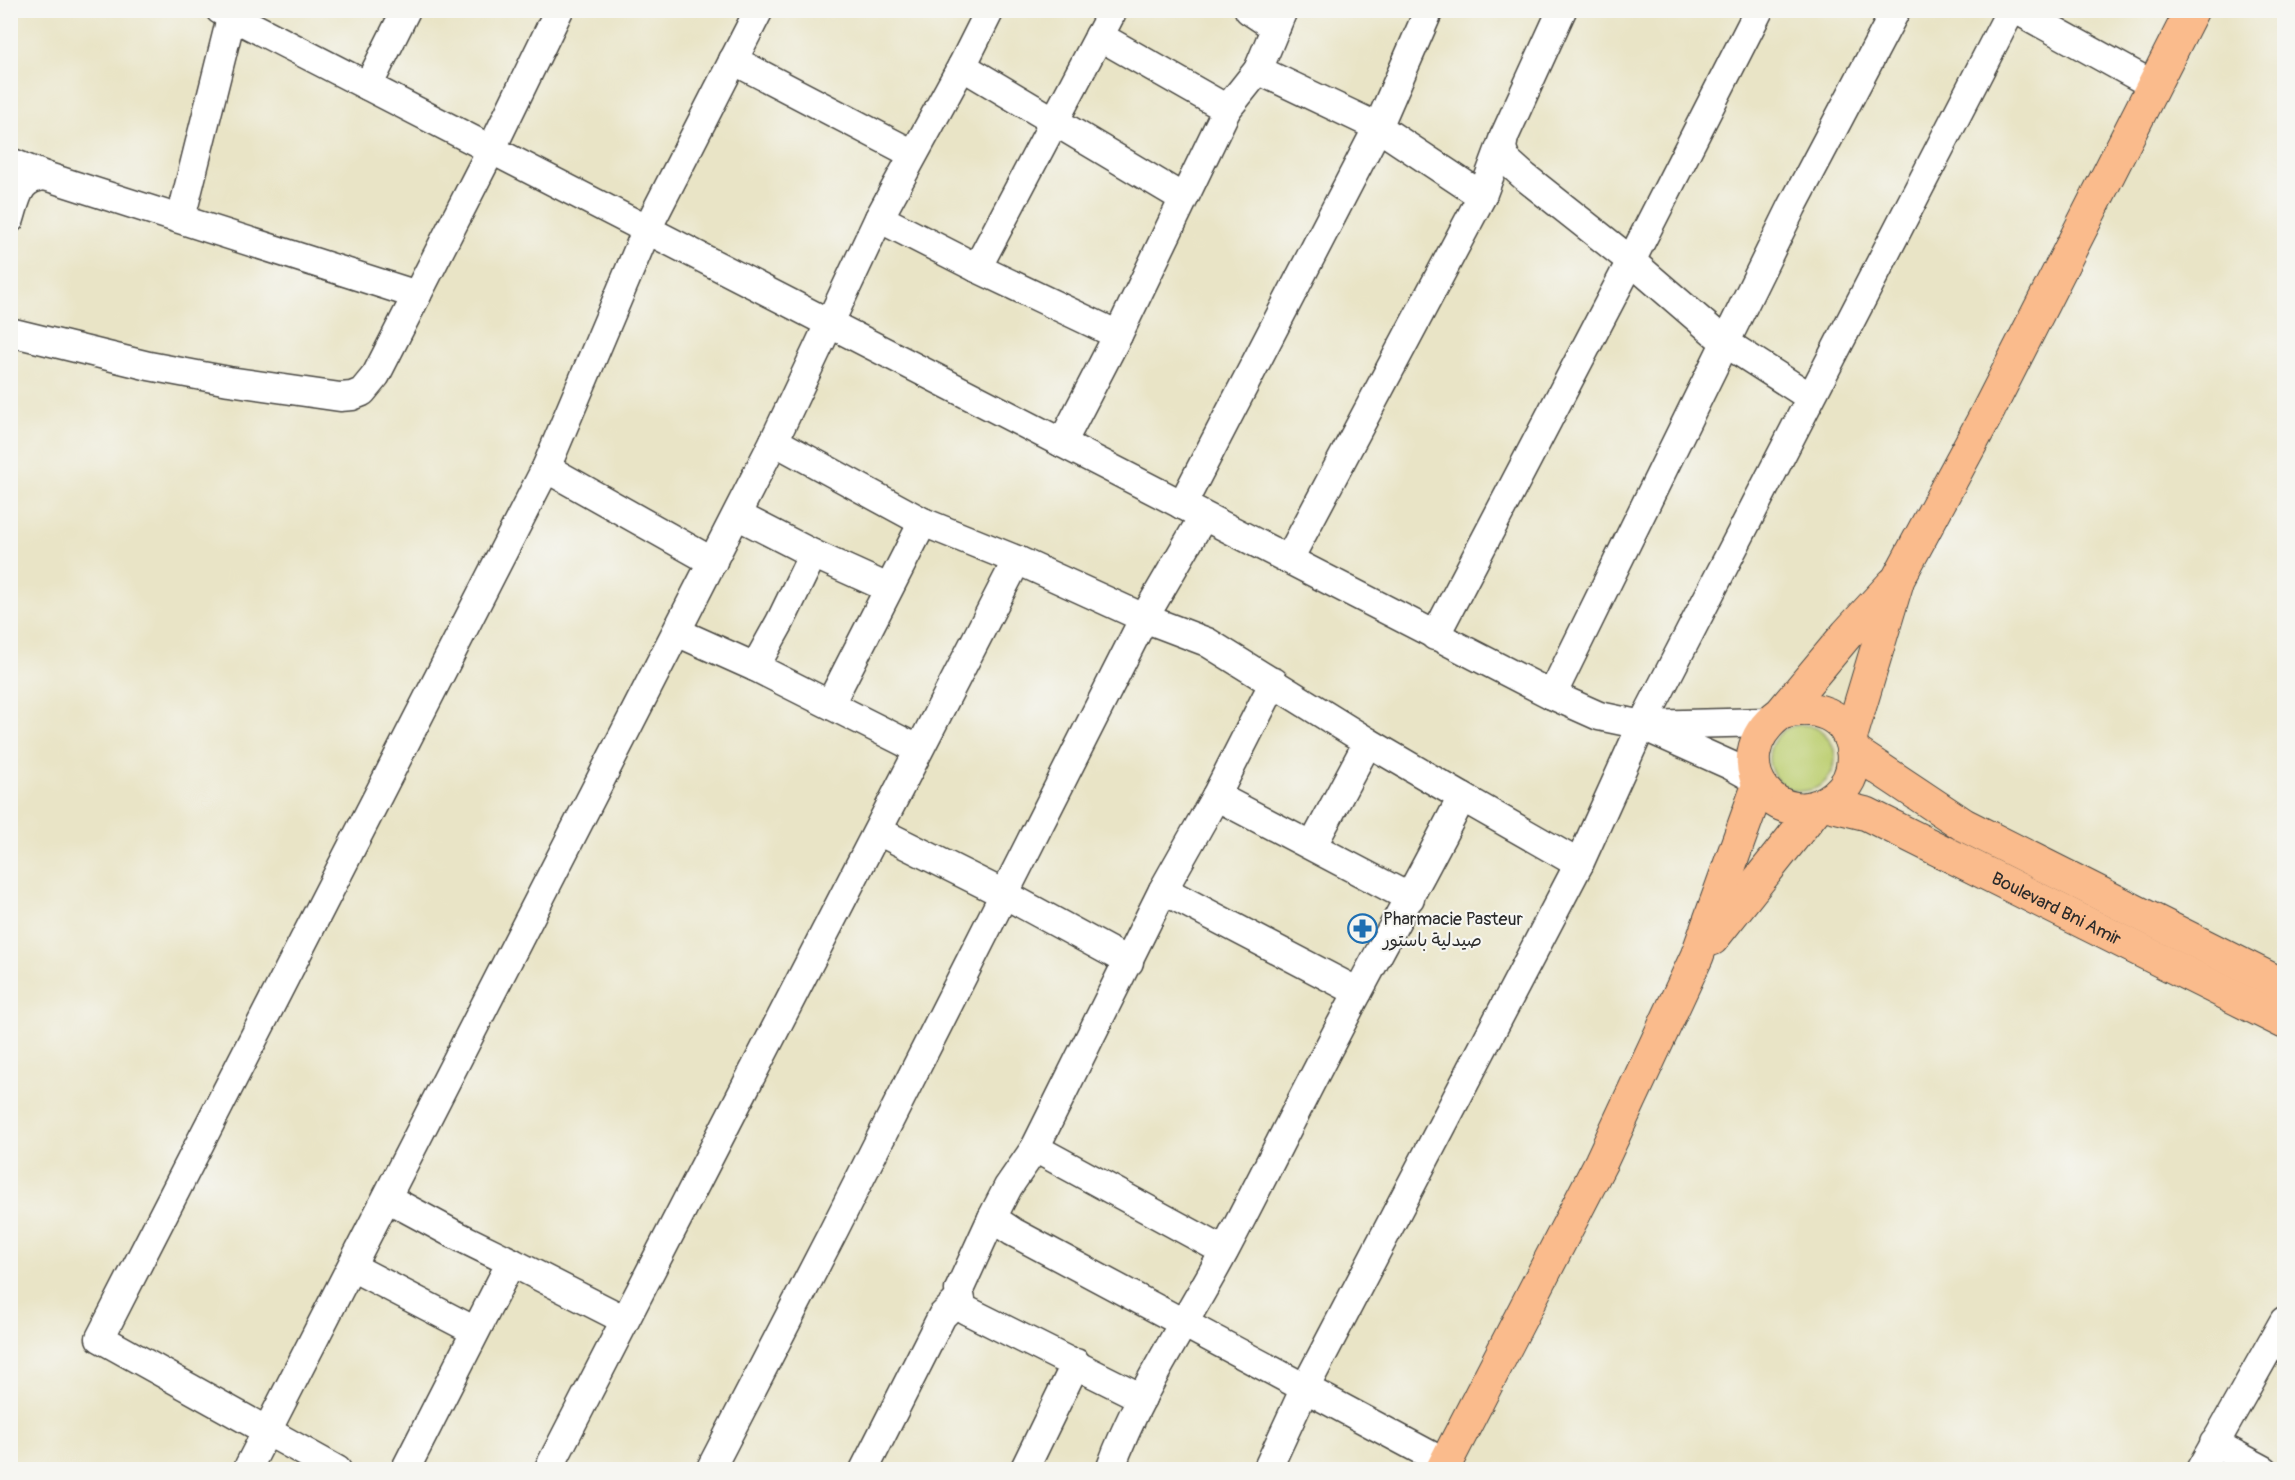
<svg xmlns="http://www.w3.org/2000/svg" width="2295" height="1480" font-family="Pangolin,'Playpen Sans Arabic',sans-serif">
<style>
.green{fill:#bdcf72;stroke:#747d4e;stroke-width:1.5}
.lines{fill:none;stroke-linecap:round;stroke-linejoin:round}
.minor-casing{stroke:#484742;stroke-width:31}
.major-casing{stroke:#484742;stroke-width:35}
.minor{stroke:#fff;stroke-width:28}
.major{stroke:#fabb8c;stroke-width:33}
.labels{text-anchor:middle;stroke-width:4.5;stroke-linejoin:round;paint-order:stroke}
.street-label{font-size:18px;fill:#2b2b2b;stroke:#f6f6f2}
.poi-label{font-size:18px;fill:#2b2b2b;stroke:#f6f6f2;text-anchor:start}
</style>
<rect width="100%" height="100%" fill="#f6f6f2"/>
<filter id="ink" filterUnits="userSpaceOnUse"><feTurbulence type="fractalNoise" baseFrequency=".0167" numOctaves="2"/><feDisplacementMap in="SourceGraphic" scale="12" xChannelSelector="R" yChannelSelector="G"/><feConvolveMatrix kernelMatrix="1 2 1 2 8 2 1 2 1" color-interpolation-filters="sRGB"/></filter>
<filter id="wash" filterUnits="userSpaceOnUse"><feTurbulence type="fractalNoise" baseFrequency=".008" numOctaves="4" result="noise"/><feDisplacementMap in="SourceGraphic" scale="24" xChannelSelector="R" yChannelSelector="G"/><feGaussianBlur stdDeviation="1.35" result="paint"/><feColorMatrix in="noise" values="0 0 0 0 0 0 0 0 0 0 0 0 0 0 0 0 0 1.4 0 .05"/><feComposite in="paint" operator="in"/></filter>
<g filter="url(#wash)">
<rect width="100%" height="100%" fill="#e9e4c6"/>
<circle class="green" cx="1802" cy="758" r="33"/>
</g>
<g filter="url(#ink)">
<g class="lines">
<defs>
<g id="minor">
<path d="M220,10L1552,695L1599,716L1642,725L1768,722"/>
<path d="M1249,10L1276,28"/>
<path d="M2017,10L2153,85"/>
<path d="M1099,36L1227,109"/>
<path d="M733,60L913,154"/>
<path d="M962,66L1183,198"/>
<path d="M1258,70L1378,127L1482,196"/>
<path d="M368,86L406,10"/>
<path d="M1504,137L1502,148L1506,160L1525,177L1631,261L1726,343L1810,397"/>
<path d="M10,162L45,176L417,295"/>
<path d="M181,218L233,10"/>
<path d="M879,218L977,268L1118,335"/>
<path d="M10,219C17,197 18,178 45,176"/>
<path d="M977,268L1113,10"/>
<path d="M10,332L149,366L229,381L340,397L352,396L362,392L376,375L491,150L559,10"/>
<path d="M774,441L923,522L1017,560L1144,618L1207,642L1368,742L1462,797"/>
<path d="M1062,443L1118,335L1227,109L1258,70L1283,10"/>
<path d="M546,468L713,562"/>
<path d="M1182,505L1378,127L1429,10"/>
<path d="M737,515L813,554L780,622L755,667L918,749"/>
<path d="M813,554L888,588"/>
<path d="M1289,559L1482,196L1504,137L1562,10"/>
<path d="M677,632L755,667"/>
<path d="M1435,636L1631,261L1759,10"/>
<path d="M1274,682L1216,796L1163,890L1035,1148L1008,1187L992,1218L1013,1232L1445,1463"/>
<path d="M1552,695L1792,207L1896,10"/>
<path d="M830,704L923,522"/>
<path d="M1652,730L1730,765L1757,780"/>
<path d="M1216,796L1410,898"/>
<path d="M878,831L1004,894L1129,962"/>
<path d="M1313,845L1368,742"/>
<path d="M1163,890L1358,992"/>
<path d="M1035,1148L1224,1251"/>
<path d="M387,1198L450,1232L511,1262L405,1470"/>
<path d="M992,1218L959,1290L962,1305L966,1310L1142,1398"/>
<path d="M511,1262L625,1320"/>
<path d="M352,1267L475,1331"/>
<path d="M2214,1443L2264,1470"/>
<path d="M249,1466L774,441L879,218L962,66L990,10"/>
<path d="M337,1470L100,1338L546,468L647,229L759,10"/>
<path d="M548,1470L1017,560"/>
<path d="M710,1470L834,1230L1144,618L1203,517"/>
<path d="M864,1470L942,1316L960,1298"/>
<path d="M1024,1470L1076,1363"/>
<path d="M1110,1470C1138,1391 1187,1322 1226,1248C1270,1164 1312,1078 1357,994C1392,928 1428,864 1462,797L1579,864"/>
<path d="M1267,1470L1305,1388L1579,864L1642,725L2011,10"/>
<path d="M2200,1470L2284,1321"/>
</g>
<g id="major">
<path d="M1781,713C1813,703 1849,713 1853,752C1855,770 1849,785 1835,796C1781,840 1715,761 1781,713L1847,634L1893,584"/>
<path d="M1850,739L1898,579L1984,419L2192,10"/>
<path d="M1853,751L1964,825L2284,986"/>
<path id="s1" d="M1826,804L1867,814L2284,1022"/>
<path d="M1712,939L1817,807"/>
<path d="M1442,1470L1601,1162L1697,956L1759,784"/>
</g>
</defs>
<use href="#minor" class="minor-casing"/>
<use href="#major" class="major-casing"/>
<use href="#minor" class="minor"/>
<use href="#major" class="major"/>
</g>
</g>
<defs>
<symbol id="pharmacy-ring" viewBox="-11 -11 22 22"><circle r="9.5" fill="#f6f6f2" stroke="#1f6fb2" stroke-width="1.5"/><path d="M-2-6h4v4h4v4h-4v4h-4v-4h-4v-4h4Z" fill="#1f6fb2"/></symbol>
</defs>
<g fill-rule="evenodd">
<use href="#pharmacy-ring" x="1346" y="912" width="33" height="33"/>
</g>
<g class="labels">
<g class="street-label">
<text dy="6" stroke="none"><textPath href="#s1" startOffset="254">Boulevard Bni Amir</textPath></text>
</g>
<g class="poi-label">
<text x="1383" y="925">Pharmacie Pasteur<tspan x="1383" dy="21">صيدلية باستور</tspan></text>
</g>
</g>
<rect width="2295" height="1480" fill="none" stroke="#f6f6f2" stroke-width="36"/>
</svg>
